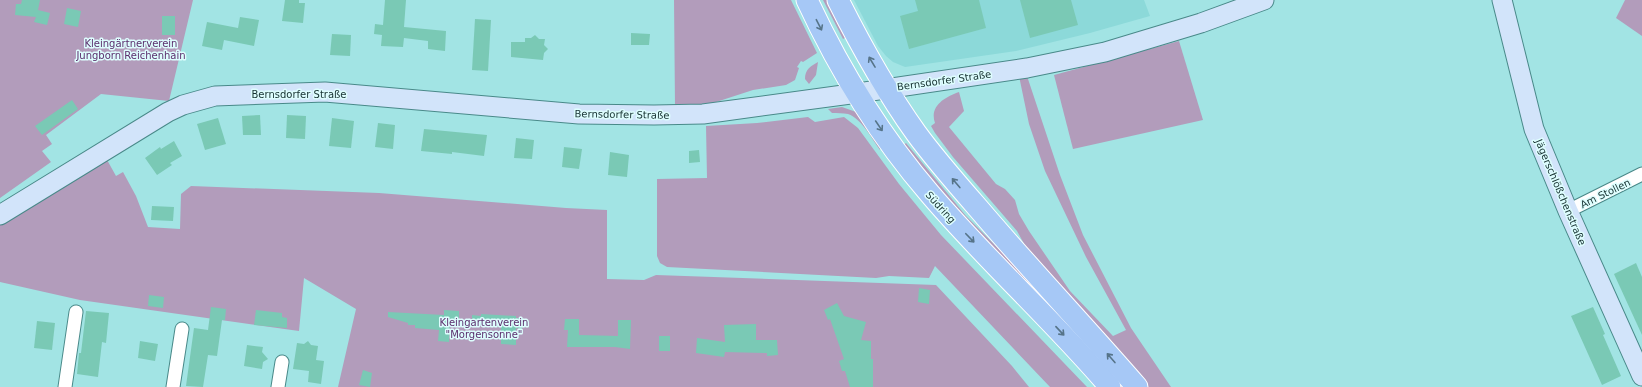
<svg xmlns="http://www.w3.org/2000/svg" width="1642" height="387" font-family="'DejaVu Sans',sans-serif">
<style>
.built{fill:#8cd9d9}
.green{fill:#b29cbb}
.building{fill:#7ac9b5}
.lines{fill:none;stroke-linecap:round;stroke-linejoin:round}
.street-casing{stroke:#498989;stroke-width:15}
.secondary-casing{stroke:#498989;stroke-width:21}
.primary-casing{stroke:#fff;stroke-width:23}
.street{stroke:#fff;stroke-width:13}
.secondary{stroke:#d2e4fa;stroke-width:19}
.primary{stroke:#a6c8f6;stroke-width:21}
.oneway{stroke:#567489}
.labels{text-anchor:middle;stroke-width:3;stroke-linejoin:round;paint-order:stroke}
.park-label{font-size:10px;fill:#5b2d6c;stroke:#defefe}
.street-label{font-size:10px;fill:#153030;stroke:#defefe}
</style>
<rect width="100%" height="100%" fill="#a2e4e4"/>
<path class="built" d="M854,0H1144L1150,16L1090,33L1016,51L905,67L893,62L886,56L878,46Z"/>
<g class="green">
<path d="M0,0H193L169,101L101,94L46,135L52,144L42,151L51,162L0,198Z"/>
<path d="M674,0H791L817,53L803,62L801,61L797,67L799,68L795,80L786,85L753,90L713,103L675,106Z"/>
<path d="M823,0H829L848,36L843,39Z"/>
<path d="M1625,0H1642V36L1616,18Z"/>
<path d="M1179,41L1203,120L1073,149L1054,75Z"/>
<path d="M818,62L816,75L809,84L805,79C805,69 811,66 818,62Z"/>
<path d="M1019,76H1027L1060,175L1083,235L1131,328L1171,387H1147L1032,258L1017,231L953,157L935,133L931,126L935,123C929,106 945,97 959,92L964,111L949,127L996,184L1005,189L1015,200L1019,214L1029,231L1070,291L1113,336L1126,330L1086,257L1045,171L1029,124Z"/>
<path d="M842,107L856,112L862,117L880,140V150C872,139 862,119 848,114C843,113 837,113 832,113L828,109Z"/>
<path d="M808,117L815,122L844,117L858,128L899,184L941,235L1087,387H1050L935,266L929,278L889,276L876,278L667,267L660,263L657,256V179L707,178L706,126L757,123Z"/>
<path d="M906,143L966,216L1014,264L1128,387H1120L1012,271L901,147Z"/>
<path d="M106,158L116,176L123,172L136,196L148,227L180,229L181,194L191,186L379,193L566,208L607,210V279L644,280L656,275L936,285L1012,366L1029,387H338L356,309L304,278L299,331L80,300L0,282V224Z"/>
</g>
<g class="building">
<path d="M22,0H40L38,10L50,13L47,25L34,22L36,17L15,15L16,4H21Z"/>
<path d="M285,0H299V3H305L303,23L282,21Z"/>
<path d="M385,0H406L404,27L446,31L445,51L428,49V41L404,38L403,47L381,46L382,35L374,34L375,24L383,25Z"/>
<path d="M915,0H979L986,28L909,49L900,16L918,11Z"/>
<path d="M1020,0H1071L1078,25L1030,38Z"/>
<path d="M67,8L81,11L78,27L64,24Z"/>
<rect x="162" y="16" width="13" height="19"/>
<path d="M240,17L259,20L254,46L224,40L222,50L202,46L207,22L238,28Z"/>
<path d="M475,19L491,20L488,71L472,70Z"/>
<path d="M631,33L650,34L649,45H631Z"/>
<path d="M332,34L351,35L350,56L330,55Z"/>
<path d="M535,35L539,39H545L544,45L548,49L544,53L543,60L511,57V42H525V38H531Z"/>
<path d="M72,100L78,109L42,135L35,126Z"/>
<path d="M260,115L261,135H243L242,116Z"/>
<path d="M287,115L306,116L305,139L286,138Z"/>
<path d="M218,118L226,144L205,150L197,124Z"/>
<path d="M332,118L354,121L351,148L329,146Z"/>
<path d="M378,123L395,125L393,149L375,147Z"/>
<path d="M424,129L487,135L484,156L452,152V154L421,151Z"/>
<path d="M516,138L534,140L532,159L514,158Z"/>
<path d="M174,141L182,156L170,163L172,165L157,175L145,158L160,147L161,149Z"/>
<path d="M564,147L582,149L579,169L562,167Z"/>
<path d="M699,150L700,162L689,163V151Z"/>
<path d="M610,152L629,155L627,177L608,175Z"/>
<path d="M152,206L174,207L173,221L151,220Z"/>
<path d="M1636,263L1642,277V335L1614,274Z"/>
<path d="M919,288L930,290L929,304L918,302Z"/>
<path d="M149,295L164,297L163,308L148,306Z"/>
<path d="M837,303L844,316L866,322L861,340L871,341V359H873V387H850L845,371H842L839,361L844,359L830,319L828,320L824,310Z"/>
<path d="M211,307L226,309L225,320H222L217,356L208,355L203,387L186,386L194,328L208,330Z"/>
<path d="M1593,307L1605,334L1603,335L1621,376L1602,385L1571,316Z"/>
<path d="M256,310L282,313V317L287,318V328L254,325Z"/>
<path d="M444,310L459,311V322L450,321L449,342L438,341L439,330L415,328V325H408V323L388,317V312L444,315Z"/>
<path d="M86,311L109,313L106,343L102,342L98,377L77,374L79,353H81Z"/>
<path d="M481,314L516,316V318H523L522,329L516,328V345L501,344V327L472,324V315L481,316Z"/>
<path d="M565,319H579V335L618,336V320H631L630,349L615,347H567L568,330H564Z"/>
<path d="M37,321L55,323L52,350L34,348Z"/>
<path d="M756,324V340H777L778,355L767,356V353L725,352L724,357L696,353L697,338L725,342L724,325Z"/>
<rect x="659" y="336" width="11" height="15"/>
<path d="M140,341L158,344L155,361L138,358Z"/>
<path d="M308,341L311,345L318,346L316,360L324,361L321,384L308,382L309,371L293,369L297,343L304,344Z"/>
<path d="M247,345L263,347L262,352L268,359L263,362L262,369L244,366Z"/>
<path d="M363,370L372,373L370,387L359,385Z"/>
</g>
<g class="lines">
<defs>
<g id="street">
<path d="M1568,211L1642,174"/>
<path d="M65,387L76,312"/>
<path d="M173,387L182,329"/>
<path d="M278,387L282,362"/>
</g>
<g id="secondary">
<path d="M1502,0L1534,129L1568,211L1642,376"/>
<path d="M0,215L168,112L183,105L215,96L325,92L579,114L654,115L703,114L858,93L1027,68L1105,52L1201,23L1264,0"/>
</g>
<g id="primary">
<path d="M807,0C839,69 880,136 930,194C987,261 1053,320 1110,387"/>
<path d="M838,0C861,46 886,91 916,133C935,159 957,184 978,208C1030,269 1085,327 1137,387"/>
</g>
</defs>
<use href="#street" class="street-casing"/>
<use href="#secondary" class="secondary-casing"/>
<use href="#primary" class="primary-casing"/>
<use href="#street" class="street"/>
<use href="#secondary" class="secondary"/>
<use href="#primary" class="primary"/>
</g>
<defs><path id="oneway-shaft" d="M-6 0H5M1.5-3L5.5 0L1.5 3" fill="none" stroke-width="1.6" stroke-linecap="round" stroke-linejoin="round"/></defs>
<g class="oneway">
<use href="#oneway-shaft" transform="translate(819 25) rotate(63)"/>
<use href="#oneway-shaft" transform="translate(872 62) rotate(-121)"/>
<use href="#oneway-shaft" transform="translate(879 126) rotate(56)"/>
<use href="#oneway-shaft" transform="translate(956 183) rotate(-130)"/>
<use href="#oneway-shaft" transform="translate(970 238) rotate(46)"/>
<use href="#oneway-shaft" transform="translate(1060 331) rotate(47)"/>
<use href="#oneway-shaft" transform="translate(1111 358) rotate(-131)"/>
</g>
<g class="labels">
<g class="park-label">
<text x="131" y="47">Kleingärtnerverein<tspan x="131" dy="12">Jungborn Reichenhain</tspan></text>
<text x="484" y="326">Kleingartenverein<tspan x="484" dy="12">"Morgensonne"</tspan></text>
</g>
<g class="street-label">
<text transform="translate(944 80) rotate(-8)" y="4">Bernsdorfer Straße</text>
<text x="299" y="98">Bernsdorfer Straße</text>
<text transform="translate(622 114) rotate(1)" y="4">Bernsdorfer Straße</text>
<text transform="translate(1561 192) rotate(67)" y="4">Jägerschlößchenstraße</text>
<text transform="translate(1605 193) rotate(-26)" y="4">Am Stollen</text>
<text transform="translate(941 207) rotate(48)" y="4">Südring</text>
</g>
</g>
</svg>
